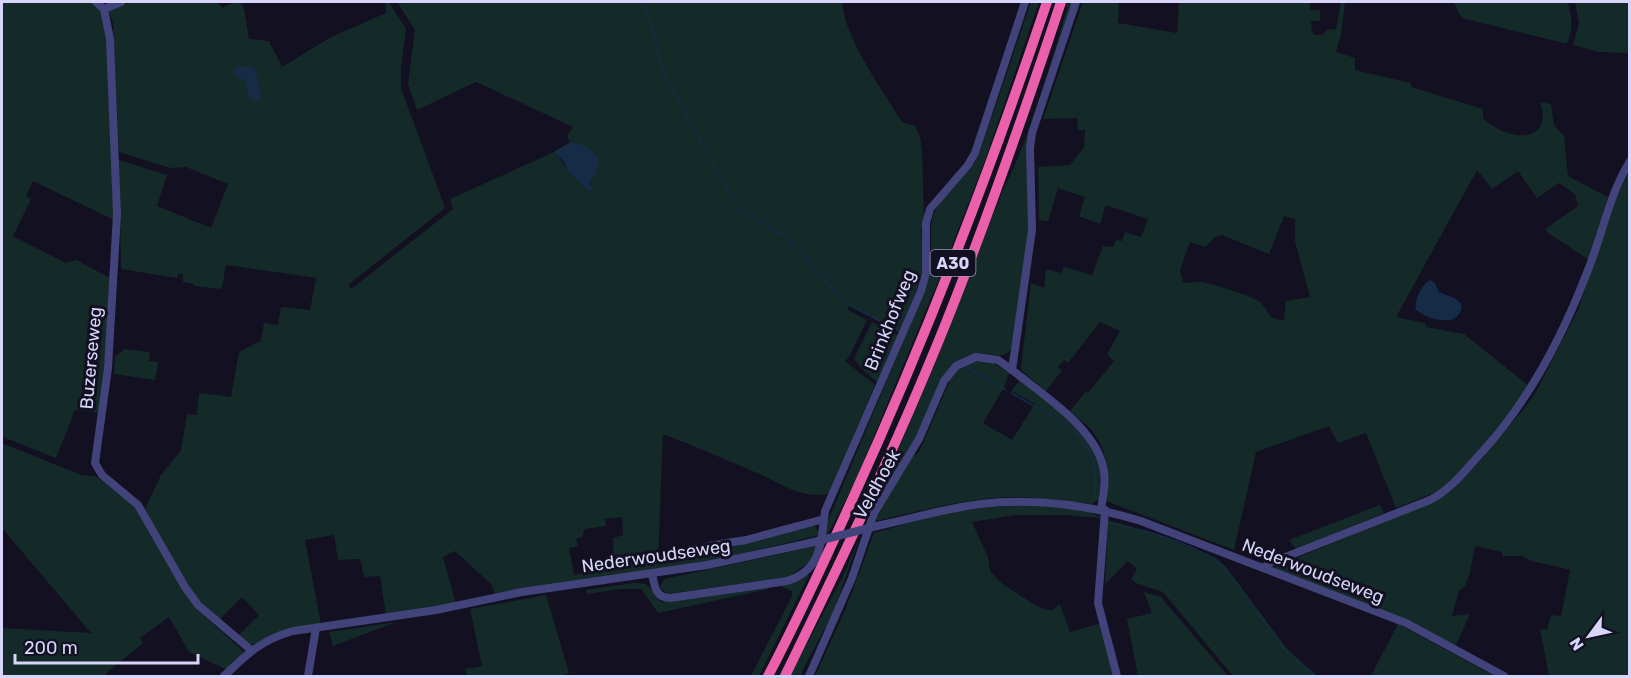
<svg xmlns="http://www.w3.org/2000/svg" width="1631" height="678" font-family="Rubik,sans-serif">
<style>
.green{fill:#142a28;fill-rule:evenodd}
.water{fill:#162b46}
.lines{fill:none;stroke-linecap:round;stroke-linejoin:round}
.stream{stroke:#162b46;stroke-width:1.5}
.minor{stroke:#41437a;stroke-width:8}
.highway{stroke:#eb60ab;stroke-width:10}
.minor-bridge{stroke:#41437a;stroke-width:8}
.labels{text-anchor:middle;stroke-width:6;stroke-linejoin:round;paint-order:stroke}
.shield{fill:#121021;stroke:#9c9bb9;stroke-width:1.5}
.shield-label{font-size:16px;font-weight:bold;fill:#d7d6fa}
.street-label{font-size:18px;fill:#d7d6fa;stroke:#121021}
</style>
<rect width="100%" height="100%" fill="#121021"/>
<g class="green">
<path d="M2,2H90L96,4L106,18L114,220L33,181L26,196L31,199L13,236L66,263L76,260L112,279L100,413L75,410L56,458L3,437L2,440Z"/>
<path d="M132,2H218L222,8L235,2H240L244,8L249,39L269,41L282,67L331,37L386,13V2H389L406,29L401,67V88L445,208L348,285L351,289L453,209L450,199L554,152C566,164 571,182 589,184L595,175L575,143L570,142L567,136L573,127L476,82L417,110L408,84L415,30L397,2H842C844,37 883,91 902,122L915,126L920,137L922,150L924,216L921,231L924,263L916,292L899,332L849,306L848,310L867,320L849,357L845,361L875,385L830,490L827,494C801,499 780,483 757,473C726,460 695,446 663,434L658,560L732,547L807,525L815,526L820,535L701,563L495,594L491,584L455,551L443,557L456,604L386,615L380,576L364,577L360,559L338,560L334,535L305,540L321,625L291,630L251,645L237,637L259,615L242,597L218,621L195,598L145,509L161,475L181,450L187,414L197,415L199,393L231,397L239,352L261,341L264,323L278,325L281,307L310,310L316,278L226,265L222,288L220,289L194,286V284L183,282V274H178L177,278L121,269L119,160L167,175L157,206L211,228L228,184L186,167L170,168L119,152L113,23L108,10ZM622,517L623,535L613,538L614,569L574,575L569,548L578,546L576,539L583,536L584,529L606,526L605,519Z"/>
<path d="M1031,2H1039L987,155L941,274L855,482L824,542L827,523L925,290L931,264V226L933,215L940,203L974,164L980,152Z"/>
<path d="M1069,2H1074L1028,138L1031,214L1011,349C1002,361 992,352 980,355C972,357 964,361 957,363L866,531L862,532L933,369L1002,192C1033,132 1050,65 1069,2Z"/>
<path d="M1083,2H1113L1119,4L1118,23L1177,33L1179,2H1310V10H1320V21H1311L1312,32L1315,35H1322L1327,30L1336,29L1341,2H1345L1341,34L1336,52L1355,58V70L1411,83V87L1483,109V118C1504,140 1555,147 1540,102L1551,104L1554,125L1564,136L1568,176L1608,197L1588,259L1548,233L1545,229L1578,206L1575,194L1559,183L1537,198L1518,171L1492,189L1477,170L1396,317L1425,323L1426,327L1464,334L1530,387L1465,468L1449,483L1438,491L1396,508L1366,433L1338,443L1329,426L1256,452L1234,550L1106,501C1108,477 1109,454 1094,433C1088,425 1077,418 1070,411L1086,391L1088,393L1114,361L1107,354L1120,331L1100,322L1068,363L1064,360L1058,367L1062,370L1046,391L1023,372L1021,368L1031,283L1044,288L1046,269L1061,273L1064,267L1092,275L1103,246L1113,247L1116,240L1122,241L1125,232L1141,237L1148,219L1106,205L1100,224L1079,216L1085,197L1058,188L1048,221L1039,220L1038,167L1070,165L1084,147L1085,130H1078L1077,118L1043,119ZM1284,216L1295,219V241L1310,297L1286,301L1284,320C1265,319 1269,309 1260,302C1250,295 1218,286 1207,283C1200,281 1191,283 1183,283L1180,270L1190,242L1206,247L1215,237L1222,235L1269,254Z"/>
<path d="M1453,2H1568C1572,19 1574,26 1567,43H1564L1462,18Z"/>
<path d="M1575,2H1629V53L1599,52L1573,45L1579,24Z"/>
<path d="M1629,172V676H1549L1540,629L1547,630L1551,615L1561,616L1570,570L1532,561L1522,556H1502V552L1475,546L1470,573L1465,586L1459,591L1452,616L1470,614L1455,647L1392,614L1272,568L1418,508L1450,492L1481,460L1527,405L1537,390L1578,310L1615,201Z"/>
<path d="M872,322L898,335L877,382L864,371L854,359Z"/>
<path d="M125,349L150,352L149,361L158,362L155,380L114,374L115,357Z"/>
<path d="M973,361L991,362L1009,373L1004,387L983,423L1012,440L1035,404L1011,391L1020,380C1048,402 1090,425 1099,462C1102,473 1100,487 1099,499L1091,504C1065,501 1039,497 1013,497C966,498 921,511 875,521C882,501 902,463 919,452L951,378L958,369Z"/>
<path d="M2,443L81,475L95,476L136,505L191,601L197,609L244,652L227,670L189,652L169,617L140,638L143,643L106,673L108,676H2V628L91,633L2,528Z"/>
<path d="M1022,505C1044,506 1083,505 1101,518L1066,515H1016L972,522L988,557L990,571L1001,583L1033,604L1046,610H1052L1060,604L1070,632L1102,623L1115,676H815L846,608L874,533L955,510Z"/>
<path d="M1380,505L1384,513L1296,549L1289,540Z"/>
<path d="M1108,520L1150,532L1215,557L1226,567L1287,649L1317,676H1233L1163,592L1138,584L1131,579L1137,569L1128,561L1105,584Z"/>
<path d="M860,536L834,611L801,673L802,676H790L842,578Z"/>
<path d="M817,546L809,562L788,577L667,594L660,587L664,579Z"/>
<path d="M809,575L759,676H751L792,596V591L780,586Z"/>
<path d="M634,583C656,583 648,592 662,602L766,586L769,589L658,613L641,589H619L587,594L586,590Z"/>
<path d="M1144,592L1161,597L1228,676H1138L1127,619L1152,613Z"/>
<path d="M546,595L569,673L562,676H467L465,669L482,666L470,609Z"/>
<path d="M396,622L333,646L329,632Z"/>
<path d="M1398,624L1494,676H1371Z"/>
</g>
<g class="water">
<path d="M236,67H253L256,72L262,98L255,101L248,97C247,79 244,82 232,72Z"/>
<path d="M570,142C584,145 590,147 599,159L595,175L589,184L593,189L589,191L569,173L564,162L554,152Z"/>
<path d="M1430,280L1435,283L1439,292C1451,297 1474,302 1454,319C1442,323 1425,317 1416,310C1414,300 1421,285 1430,280Z"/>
</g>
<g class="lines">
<g class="stream">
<path d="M640,2L648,14L664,74L733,200"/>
<path d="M736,205L740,210L788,238L830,286L851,305"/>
<path d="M853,307L868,315"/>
<path d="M872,317L900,331"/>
<path d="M947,357L953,360"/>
<path d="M964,366L1006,390"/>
<path d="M1011,393L1068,425"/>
<path d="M1072,428C1092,447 1098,467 1095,495"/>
<path d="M1110,523C1144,530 1199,544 1225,568L1288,653L1316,676"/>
</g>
<g class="minor">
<path d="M96,2L104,9L110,39L117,214L108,368L95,463L102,475L138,505L185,587L198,605L251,650"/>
<path d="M1076,2L1032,133L1030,148L1032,230L1012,370C1043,395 1099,430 1104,472C1106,484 1103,497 1101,509"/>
<path d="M104,9L121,2"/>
<path d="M1105,510L1098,603L1117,676"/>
<path d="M881,525C914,518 947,508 981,504C1035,498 1089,505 1141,521L1406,623L1504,676"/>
<path d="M708,546L746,540L824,519"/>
<path d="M1263,568L1270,563L1430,500C1452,489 1466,469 1483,451C1529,400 1561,340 1586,275C1602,237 1608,197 1630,161"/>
<path d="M652,574C655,586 655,598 670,598L787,581C822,570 821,542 825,511L921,291L926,273V223L930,209L968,165L975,153L1025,2"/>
<path d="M224,676C247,654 261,640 293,631L436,610L522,592L707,565L810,543"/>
<path d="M308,676L316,628"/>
<path d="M809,676L852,578L874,513L919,439L944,381L956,366L976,357L998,360L1012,370"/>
</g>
<g class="highway">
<path d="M768,676C798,619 825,560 852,500C926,338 990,171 1047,2"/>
<path d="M785,676C845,553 905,428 955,300C993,202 1028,102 1061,2"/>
</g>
<path class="minor-bridge" d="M810,543L881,525"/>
</g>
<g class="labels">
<rect class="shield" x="930.5" y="250" width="45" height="26" rx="4.5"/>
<g class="shield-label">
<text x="953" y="269">A30</text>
</g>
<g class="street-label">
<text transform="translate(890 320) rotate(-68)" y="6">Brinkhofweg</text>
<text transform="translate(91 358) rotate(-85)" y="6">Buzerseweg</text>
<text transform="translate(877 484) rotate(-61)" y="6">Veldhoek</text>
<text transform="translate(656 556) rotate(-8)" y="6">Nederwoudseweg</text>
<text transform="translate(1313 571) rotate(21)" y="6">Nederwoudseweg</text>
</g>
</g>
<rect width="1631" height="678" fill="none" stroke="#d7d6fa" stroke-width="6"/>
<g transform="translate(1589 636) rotate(237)" stroke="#121021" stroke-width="4.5" paint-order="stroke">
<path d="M0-4.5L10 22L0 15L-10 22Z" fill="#d7d6fa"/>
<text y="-9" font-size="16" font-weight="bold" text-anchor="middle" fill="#d7d6fa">N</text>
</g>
<path d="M15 654v9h183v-9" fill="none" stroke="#d7d6fa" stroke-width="3"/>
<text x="24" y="654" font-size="18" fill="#d7d6fa" stroke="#121021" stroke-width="4.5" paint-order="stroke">200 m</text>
</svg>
